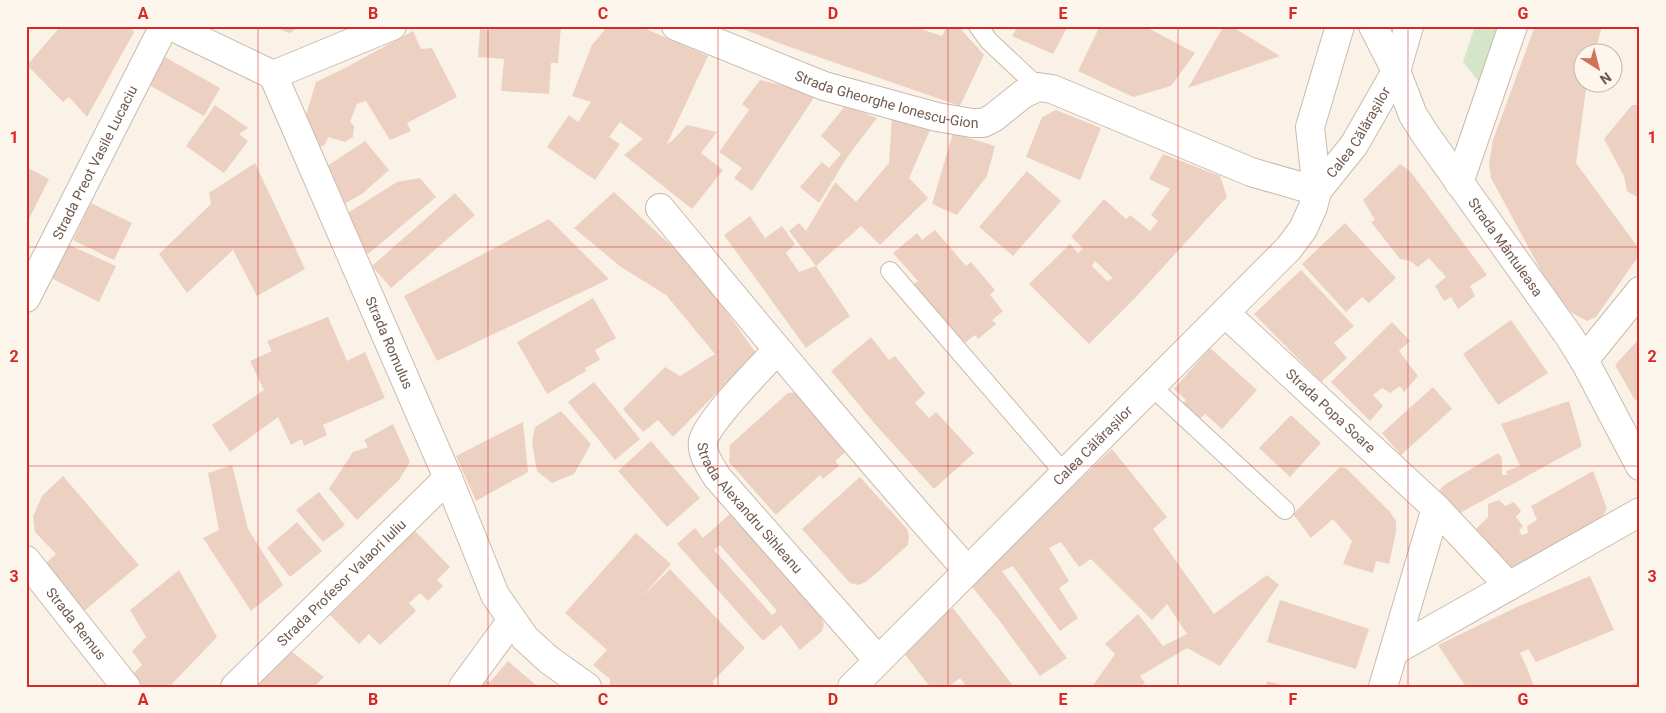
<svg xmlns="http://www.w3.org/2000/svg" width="1666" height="713" font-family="Roboto,sans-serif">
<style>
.green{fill:#d5e5c7}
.building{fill:#ecd1c2;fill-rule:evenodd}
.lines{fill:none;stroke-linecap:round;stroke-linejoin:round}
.lane-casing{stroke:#cabaaf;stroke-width:20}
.street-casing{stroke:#cabaaf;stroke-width:30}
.secondary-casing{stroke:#ccbaad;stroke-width:30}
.lane{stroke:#fff;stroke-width:18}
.street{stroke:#fff;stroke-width:28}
.secondary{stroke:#fff;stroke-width:28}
.grid{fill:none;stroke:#d62828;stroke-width:1;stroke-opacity:0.55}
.labels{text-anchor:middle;stroke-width:4.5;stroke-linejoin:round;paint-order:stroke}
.street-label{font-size:14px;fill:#70594f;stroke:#fdf6ed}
.neatline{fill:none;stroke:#d62828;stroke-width:2}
.grid-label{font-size:16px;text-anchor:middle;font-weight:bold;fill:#d62828}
</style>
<rect width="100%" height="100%" fill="#faf2e7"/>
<path class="green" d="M1475,26H1498L1479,82L1463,62Z"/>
<g class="building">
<path d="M61,26H128L134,32L87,117L69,97L63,102L27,65Z"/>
<path d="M272,26H298V28L289,33Z"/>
<path d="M491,26H561L558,63H551L549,94L501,91L504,59L478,57L480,29L490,30Z"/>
<path d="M608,26H639L708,56L667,144L672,141L687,125L717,132L701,153L723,170L692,209L624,155L643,139L620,122L609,137L620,144L595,180L547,147L569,115L578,122L591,102L572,96L592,45Z"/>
<path d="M735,26H880L882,28L883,26H911L942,36L947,26H958L984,55L960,106L787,46Z"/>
<path d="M1018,26H1068L1053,54L1012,36Z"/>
<path d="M1100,26H1144L1195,53L1171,86L1133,97L1078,71Z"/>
<path d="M1227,26H1231L1280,56L1188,88L1222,29Z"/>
<path d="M1535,26H1602L1595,52H1584V82H1587L1576,163L1640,250V254L1596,317L1587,321L1574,314L1559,304L1491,178L1489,163L1493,140Z"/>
<path d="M413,31L421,49L432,48L457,97L407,123L411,131L390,140L366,101L357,104L350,122L354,126L353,137L345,142L328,137L325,145L314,149L303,125L316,82L345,68Z"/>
<path d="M165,57L220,88L204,116L149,85Z"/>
<path d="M760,80L798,89L815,96L752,191L734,178L742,168L719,152L749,110L742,104Z"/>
<path d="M215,105L248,128L239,134L248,141L224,173L186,146Z"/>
<path d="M1632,105H1640V199L1627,191L1624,176L1604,139Z"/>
<path d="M845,106L877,118L848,156L819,203L800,187L822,162L829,168L841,154L821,136Z"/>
<path d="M1056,110L1101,128L1080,180L1026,157L1042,117Z"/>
<path d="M892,117L930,130L909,178L928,198L880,245L861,226L816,266L789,231L799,223L806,231L835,182L856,202L889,163Z"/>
<path d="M953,133L995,146L987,176L957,215L932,204Z"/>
<path d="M365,141L389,170L362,194L342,205L321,170Z"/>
<path d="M1163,154L1220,176L1227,197L1134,299L1089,344L1029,284L1070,244L1078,253L1083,248L1071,237L1104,199L1126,219L1130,215L1150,231L1158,221L1151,215L1170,189L1149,179ZM1095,261L1113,278L1107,281L1092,266Z"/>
<path d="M255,163L305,269L257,296L233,250L187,293L159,254L211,204L209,193Z"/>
<path d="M1400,164L1410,171L1487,275L1470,286L1475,296L1458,309L1451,297L1444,301L1435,286L1446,277L1429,258L1418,267L1410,261L1400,259L1371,222L1375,220L1363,200Z"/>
<path d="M26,167L49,179L26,225Z"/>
<path d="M1027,171L1061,201L1013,256L979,227Z"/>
<path d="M420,178L436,197L368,254L338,219L397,182Z"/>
<path d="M614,192L696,269L756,353L673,437L658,420L643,432L623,409L665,367L680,376L715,354L666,295L621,267L574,228Z"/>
<path d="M455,193L475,215L391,288L372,266Z"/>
<path d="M91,203L132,223L114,260L73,240Z"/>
<path d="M750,216L765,238L782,226L795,244L786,253L799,272L816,266L850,316L806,348L724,235Z"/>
<path d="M549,219L609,279L437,361L404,296Z"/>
<path d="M1345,223L1396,278L1369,303L1362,297L1346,312L1302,264Z"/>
<path d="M935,230L966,266L971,262L995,290L990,295L1003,311L992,320L996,324L978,339L975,335L961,346L910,287L918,281L893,253L917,233L922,240Z"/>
<path d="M69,245L116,266L99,302L51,278Z"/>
<path d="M1301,270L1354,326L1334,343L1347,358L1321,382L1254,314Z"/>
<path d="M593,298L616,338L595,350L600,360L585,368L586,371L547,394L517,342Z"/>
<path d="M328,317L347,361L365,352L385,398L323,425L327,435L304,446L302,439L291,445L278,417L230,452L212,425L264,390L250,361L272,351L267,341Z"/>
<path d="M1511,320L1548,373L1498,405L1463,354Z"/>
<path d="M1392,322L1410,341L1399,351L1418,376L1404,392L1400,386L1390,393L1382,388L1373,395L1383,406L1370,421L1331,382Z"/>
<path d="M871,337L889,360L895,356L925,393L915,403L929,418L936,412L974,453L934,489L874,423L831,371Z"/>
<path d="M1640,338V400H1635L1615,365Z"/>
<path d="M1210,348L1257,390L1222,429L1205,414L1199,420L1182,404L1186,400L1174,389Z"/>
<path d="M594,382L640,439L615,460L568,402Z"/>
<path d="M1433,387L1452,409L1401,455L1382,433Z"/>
<path d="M800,392L849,449L835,461L839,466L823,479L820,475L776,515L729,462L730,445L788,393Z"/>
<path d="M1569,401L1582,446L1460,513L1439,491L1444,485L1498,453L1502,458V475H1507L1506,471L1520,466L1501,424Z"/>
<path d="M561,411L591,444L574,474L552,483L537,471L532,443L535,427Z"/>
<path d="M1291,415L1321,443L1290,477L1259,448Z"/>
<path d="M523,422L528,472L476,501L456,456Z"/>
<path d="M393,424L410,462L399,480L357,520L329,489L353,452L368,447L364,440Z"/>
<path d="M651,441L700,498L667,527L618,471Z"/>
<path d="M1112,449L1167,517L1153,529L1214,614L1267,575L1279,585L1220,666L1187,648L1140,676L1145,683L1140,687H1092L1115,654L1105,644L1138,614L1163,646L1187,634L1167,604L1152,620L1091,559L1079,567L1061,542L1049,548L1069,581L1059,588L1078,618L1060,631L1013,566L1002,571L1067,658L1040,676L999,620L972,587L1049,509Z"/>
<path d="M232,465L248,529L283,585L251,611L203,538L219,530L208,473Z"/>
<path d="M1340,467L1346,468L1390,512L1396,521V532L1389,564L1376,561L1373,573L1343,564L1352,541L1333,519L1311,538L1293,514Z"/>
<path d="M1593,471L1607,509L1600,520L1518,568L1507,566L1476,529L1488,517V504L1499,500L1505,506L1514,502L1521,511L1516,517L1523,526L1519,531L1522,535L1528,533L1527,526L1537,520L1531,506Z"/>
<path d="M63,476L139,565L84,611L44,565L56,554L35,532L33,517L42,496Z"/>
<path d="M860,477L907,529L909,536L908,545L866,582L858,585L850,583L802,529Z"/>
<path d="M319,492L345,525L323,542L296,510Z"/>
<path d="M731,513L820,615L824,624L822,631L800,650L781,625L763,641L677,544L695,528L703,538ZM720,545L755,585L777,611L772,615L714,550Z"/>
<path d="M297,522L322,551L290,577L267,548Z"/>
<path d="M415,531L450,567L437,580L443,586L428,601L420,593L409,603L416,611L380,645L369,634L359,644L330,615Z"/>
<path d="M636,533L671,564L642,597L670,569L745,648L713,681L714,687H610V679L593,665L607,650L565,613Z"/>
<path d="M179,570L217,637L169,687H143L134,673L142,665L132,651L146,637L130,610Z"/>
<path d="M1590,576L1614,630L1536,662L1528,649L1520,653L1528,670L1534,687H1466L1438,645L1519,606Z"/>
<path d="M1280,600L1369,629L1356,669L1267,642Z"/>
<path d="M953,608L1014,687H967L960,678L948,687H930L900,648Z"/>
<path d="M281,643L324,677L314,687H258L249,679Z"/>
<path d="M508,661L538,687H472L480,678L490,682Z"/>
<path d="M1267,681L1285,686V687H1266Z"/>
<path d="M1640,681V687H1625Z"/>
</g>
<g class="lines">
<defs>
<g id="lane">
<path d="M978,26L989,41L1038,87"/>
<path d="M890,271L1064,473"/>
<path d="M1151,386L1285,510"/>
</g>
<g id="street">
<path id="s1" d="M676,26L824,86L937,117L972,123H983L993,118L1023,94L1038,87L1052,89L1251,172L1317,191"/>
<path d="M273,75L392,26"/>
<path d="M1459,183L1513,26"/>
<path d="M660,208C761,330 862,452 967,570"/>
<path id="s2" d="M26,298L164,26"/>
<path id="s3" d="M1225,313L1436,508L1509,586"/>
<path id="s4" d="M777,350C760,369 709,419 703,441C701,454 711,467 717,477L878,660"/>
<path d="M1584,360L1640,291"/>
<path id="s5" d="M26,560L126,687"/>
<path d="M1394,651L1640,512"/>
<path id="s6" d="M235,687L448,478"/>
<path d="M463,687L512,620"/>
<path d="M1383,687L1436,508"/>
</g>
<g id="secondary">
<path id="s7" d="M171,26L273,75L448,478L495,595L525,638L549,660L587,687"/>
<path id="s8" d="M1373,26L1396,71L1413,115L1425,134L1569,336L1584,360L1640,466"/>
<path id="s9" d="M1317,191L1354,145L1390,82L1396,71L1409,26"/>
<path id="s10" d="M852,687L1289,248L1303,229L1313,207L1317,191L1310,127L1340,26"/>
</g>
</defs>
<use href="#lane" class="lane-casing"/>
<use href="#street" class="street-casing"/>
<use href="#secondary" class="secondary-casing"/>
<use href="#lane" class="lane"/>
<use href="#street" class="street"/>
<use href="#secondary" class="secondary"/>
</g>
<path class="grid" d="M258,26V687M488,26V687M718,26V687M948,26V687M1178,26V687M1408,26V687M26,247H1640M26,466H1640"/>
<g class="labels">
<g class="street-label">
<text dy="5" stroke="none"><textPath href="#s1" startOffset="224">Strada Gheorghe Ionescu-Gion</textPath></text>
<text dy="5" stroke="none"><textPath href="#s9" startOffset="72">Calea Călărașilor</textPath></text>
<text dy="5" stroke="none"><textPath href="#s2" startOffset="152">Strada Preot Vasile Lucaciu</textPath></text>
<text dy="5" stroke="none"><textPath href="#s8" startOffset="259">Strada Mântuleasa</textPath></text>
<text dy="5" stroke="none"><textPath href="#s7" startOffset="405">Strada Romulus</textPath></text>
<text dy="5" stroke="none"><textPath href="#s3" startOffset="144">Strada Popa Soare</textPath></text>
<text dy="5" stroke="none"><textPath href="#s10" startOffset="341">Calea Călărașilor</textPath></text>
<text dy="5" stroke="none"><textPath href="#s4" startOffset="201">Strada Alexandru Sihleanu</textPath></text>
<text dy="5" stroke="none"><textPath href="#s6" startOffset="149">Strada Profesor Valaori Iuliu</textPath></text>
<text dy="5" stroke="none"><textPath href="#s5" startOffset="81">Strada Remus</textPath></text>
</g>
</g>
<rect width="1666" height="713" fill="none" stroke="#fdf6ed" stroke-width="55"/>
<g transform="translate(1598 68) rotate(144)"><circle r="24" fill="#fdf6ed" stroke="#c5b7ae"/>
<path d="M0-4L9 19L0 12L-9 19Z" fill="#d4715b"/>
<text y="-8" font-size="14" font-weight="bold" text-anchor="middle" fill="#70594f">N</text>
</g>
<rect x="28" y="28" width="1610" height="658" class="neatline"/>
<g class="grid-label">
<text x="143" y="19">A</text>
<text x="373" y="19">B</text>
<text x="603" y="19">C</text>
<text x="833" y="19">D</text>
<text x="1063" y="19">E</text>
<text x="1293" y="19">F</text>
<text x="1523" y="19">G</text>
<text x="14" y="143">1</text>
<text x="1652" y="143">1</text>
<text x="14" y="362">2</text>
<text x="1652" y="362">2</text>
<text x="14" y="582">3</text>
<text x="1652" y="582">3</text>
<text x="143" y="705">A</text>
<text x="373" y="705">B</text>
<text x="603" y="705">C</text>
<text x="833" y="705">D</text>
<text x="1063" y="705">E</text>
<text x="1293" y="705">F</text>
<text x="1523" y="705">G</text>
</g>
</svg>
